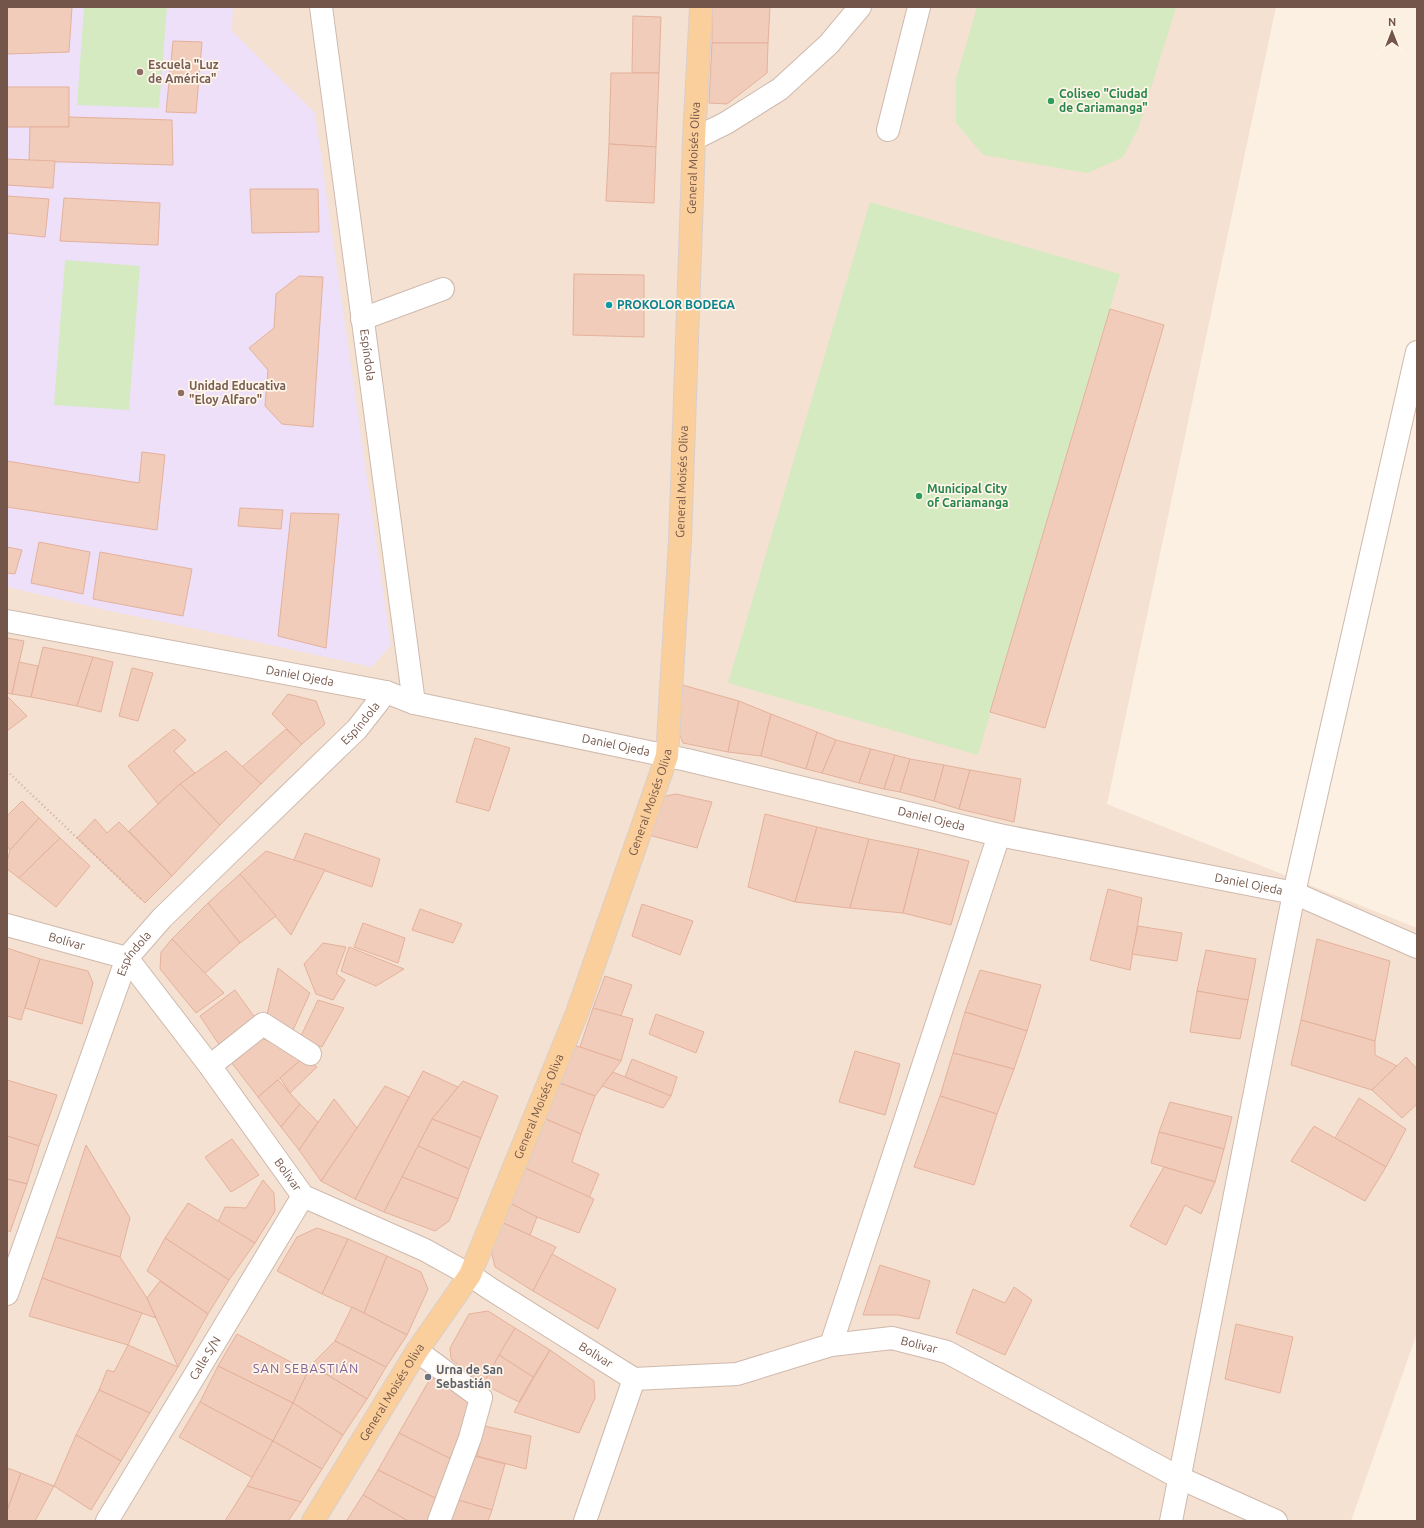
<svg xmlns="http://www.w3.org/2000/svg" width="1424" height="1528" font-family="Ubuntu,sans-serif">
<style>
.residential{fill:#f4e1d1}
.education{fill:#ede0f8}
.green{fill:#d5eac1}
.building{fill:#f2ccba;stroke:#e4b19b}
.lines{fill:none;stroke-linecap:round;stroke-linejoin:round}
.minor-casing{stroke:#cfb9ad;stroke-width:24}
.major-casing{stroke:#d8cfcc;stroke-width:24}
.path{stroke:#d6af9e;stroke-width:2.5;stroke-dasharray:1 3;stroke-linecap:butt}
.minor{stroke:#fff;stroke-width:22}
.major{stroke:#fbcf9b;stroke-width:22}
.education-dot{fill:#8d6e63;stroke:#fff5e9;stroke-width:1.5}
.leisure-dot{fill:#2e9e5b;stroke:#fff5e9;stroke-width:1.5}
.culture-dot{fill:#0f9aa8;stroke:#fff5e9;stroke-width:1.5}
.worship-dot{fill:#6b7280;stroke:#fff5e9;stroke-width:1.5}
.labels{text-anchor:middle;stroke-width:3.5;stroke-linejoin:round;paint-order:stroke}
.education-label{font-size:12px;font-weight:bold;fill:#785e54;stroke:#fff5e9;text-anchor:start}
.leisure-label{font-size:12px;font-weight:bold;fill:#27864d;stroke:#fff5e9;text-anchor:start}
.street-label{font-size:12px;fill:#745549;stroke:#fff5e9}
.culture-label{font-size:12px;font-weight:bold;fill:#0d838f;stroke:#fff5e9;text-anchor:start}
.worship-label{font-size:12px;font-weight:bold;fill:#5b616d;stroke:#fff5e9;text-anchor:start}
.neighbourhood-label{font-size:13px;letter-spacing:1px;fill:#826498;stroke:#fff5e9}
</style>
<rect width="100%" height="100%" fill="#fcf0e3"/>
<path class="residential" d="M7,7H1276L1107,804L1417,928V1333L1351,1521H7Z"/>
<path class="education" d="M7,7H233L232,31L315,113L391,645L372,667L206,631L110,611L7,587Z"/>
<g class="green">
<path d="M84,7H167L159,108L77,105Z"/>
<path d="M977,7H1175V11L1138,129L1123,157L1088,173L983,155L956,123V79Z"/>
<path d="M870,202L1120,274L978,755L728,683Z"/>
<path d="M65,260L140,266L129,410L54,405Z"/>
</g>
<g class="building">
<path d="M7,7H72L69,52L7,54Z"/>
<path d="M712,7H770L768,43H712Z"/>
<path d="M633,16L661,17L659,73H632Z"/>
<path d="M173,41L202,42L196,113L166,112Z"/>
<path d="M712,43H768L767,73L727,104L709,103Z"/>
<path d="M611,73H659L656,147L609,144Z"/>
<rect x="7" y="87" width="62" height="40"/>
<path d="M69,117L172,120L173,165L29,161L30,127H69Z"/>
<path d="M609,144L656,147L654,203L606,201Z"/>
<path d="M7,159L55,161L53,188L7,185Z"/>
<path d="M250,189H318L319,232L252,233Z"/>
<path d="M7,196L49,199L45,237L7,233Z"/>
<path d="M64,198L160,203L158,245L60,241Z"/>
<path d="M574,274L644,275V337L573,335Z"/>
<path d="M299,276L323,277L313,427L282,424L265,406L268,370L249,348L274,328L276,294Z"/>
<path d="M1110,309L1164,325L1045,728L990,712Z"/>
<path d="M142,452L165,455L157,530L7,507V461L139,483Z"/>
<path d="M240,508L283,510L281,529L238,526Z"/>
<path d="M291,513L339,514L326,648L278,636Z"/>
<path d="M39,542L90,552L83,594L31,583Z"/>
<path d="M7,547L22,550L15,574L7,573Z"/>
<path d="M100,552L192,569L183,616L93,599Z"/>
<path d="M7,638L24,641L12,694L7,693Z"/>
<path d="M43,647L93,657L77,706L31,697Z"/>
<path d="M93,657L113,662L101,712L77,706Z"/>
<path d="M19,662L38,666L31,697L12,694Z"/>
<path d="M132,668L153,673L138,721L119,716Z"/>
<path d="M679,684L739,701L728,752L683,743L677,728Z"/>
<path d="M288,694L316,701L325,724L302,744L272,714Z"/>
<path d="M7,696L27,716L7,731Z"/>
<path d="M739,701L771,714L761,756L728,752Z"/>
<path d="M771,714L817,732L806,769L761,756Z"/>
<path d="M174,729L186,740L174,751L195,773L180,784L158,804L128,766Z"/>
<path d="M286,729L302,744L261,784L242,767Z"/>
<path d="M817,732L836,740L822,773L806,769Z"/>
<path d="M475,738L510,748L489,811L456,802Z"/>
<path d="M836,740L871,749L859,783L822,773Z"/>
<path d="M871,749L895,755L884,789L859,783Z"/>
<path d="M226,751L261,784L220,825L180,784Z"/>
<path d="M895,755L910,759L900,792L884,789Z"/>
<path d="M910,759L944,765L934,801L900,792Z"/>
<path d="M944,765L970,770L959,809L934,801Z"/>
<path d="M970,770L1021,779L1014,822L959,809Z"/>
<path d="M180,784L220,825L172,876L129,831Z"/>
<path d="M676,794L712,802L697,848L649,835L661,797Z"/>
<path d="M22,801L39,818L10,850L7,846V816Z"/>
<path d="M765,814L817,827L795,902L748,887Z"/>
<path d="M39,818L60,838L19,878L7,869V862L10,850Z"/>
<path d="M95,819L107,833L119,822L172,876L145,903L77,838Z"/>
<path d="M817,827L869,839L850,908L795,902Z"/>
<path d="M305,833L380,859L372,887L294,860Z"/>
<path d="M60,838L90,866L56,907L19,878Z"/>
<path d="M869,839L919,849L903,913L850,908Z"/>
<path d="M919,849L969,861L951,925L903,913Z"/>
<path d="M266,851L325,870L291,935L240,874Z"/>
<path d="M240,874L276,916L240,943L208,903Z"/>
<path d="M1108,889L1142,898L1130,970L1090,960Z"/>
<path d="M208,903L240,943L204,974L172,939Z"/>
<path d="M642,904L693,921L680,955L632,936Z"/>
<path d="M420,909L462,924L453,943L412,930Z"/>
<path d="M363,923L405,938L398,963L354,947Z"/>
<path d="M1138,926L1182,933L1177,961L1132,954Z"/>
<path d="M172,939L224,993L196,1013L160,969L161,952Z"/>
<path d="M1317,939L1390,961L1375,1041L1301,1020Z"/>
<path d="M323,943L346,947L336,974L345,980L333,1000L316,994L304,964Z"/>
<path d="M349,947L404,969L376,986L341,971Z"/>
<path d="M7,948L40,959L21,1020L7,1016Z"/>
<path d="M1206,950L1256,959L1248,1000L1197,991Z"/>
<path d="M40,959L88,971L93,983L82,1024L25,1008Z"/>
<path d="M278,968L310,993L293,1030L267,1015Z"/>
<path d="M980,970L1041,985L1027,1031L965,1012Z"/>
<path d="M605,976L632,985L621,1016L593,1008Z"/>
<path d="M235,990L256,1019L220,1046L200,1016Z"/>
<path d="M1197,991L1248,1000L1240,1039L1190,1032Z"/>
<path d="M318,1000L344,1008L322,1047L300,1038Z"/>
<path d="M593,1008L633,1019L621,1061L580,1047Z"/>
<path d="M965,1012L1027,1031L1014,1069L953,1053Z"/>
<path d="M656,1014L704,1032L696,1053L649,1034Z"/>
<path d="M1301,1020L1375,1041V1055L1397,1066L1372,1090L1291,1065Z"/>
<path d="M262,1038L303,1058L258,1097L231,1062Z"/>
<path d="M571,1044L621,1061L595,1096L557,1082Z"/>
<path d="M855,1051L900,1064L885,1115L839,1102Z"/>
<path d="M953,1053L1014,1069L997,1114L940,1096Z"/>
<path d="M1406,1057L1417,1069V1104L1402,1118L1372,1090Z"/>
<path d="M303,1058L317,1067L290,1093L280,1078Z"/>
<path d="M632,1059L677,1077L671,1096L625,1077Z"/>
<path d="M423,1071L458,1087L432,1119L384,1212L355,1199Z"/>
<path d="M613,1072L625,1077L671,1096L663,1108L602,1086Z"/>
<path d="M7,1080L57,1095L39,1146L7,1136Z"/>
<path d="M278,1080L300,1104L281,1127L258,1097Z"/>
<path d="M463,1081L498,1096L481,1138L432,1119Z"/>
<path d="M557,1082L595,1096L581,1134L543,1118Z"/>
<path d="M385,1086L409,1097L355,1199L321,1181Z"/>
<path d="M940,1096L997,1114L974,1185L914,1167Z"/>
<path d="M1359,1098L1406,1129L1386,1167L1335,1138Z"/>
<path d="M334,1099L357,1128L321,1181L299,1150Z"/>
<path d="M1170,1102L1232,1117L1224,1149L1159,1132Z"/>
<path d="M300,1104L318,1122L299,1150L281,1127Z"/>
<path d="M543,1118L581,1134L572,1162L599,1174L589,1198L525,1168Z"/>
<path d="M432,1119L481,1138L469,1169L418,1146Z"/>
<path d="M1314,1126L1386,1167L1365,1201L1291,1161Z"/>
<path d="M1159,1132L1224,1149L1215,1182L1151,1163Z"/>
<path d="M7,1136L39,1146L27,1184L7,1179Z"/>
<path d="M232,1139L259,1175L231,1192L205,1157Z"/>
<path d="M86,1145L130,1218L120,1257L56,1237Z"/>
<path d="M418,1146L469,1169L458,1199L402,1177Z"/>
<path d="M1164,1167L1215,1182L1201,1214L1185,1205L1166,1245L1130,1226Z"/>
<path d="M525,1168L594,1199L579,1233L537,1217L510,1203Z"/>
<path d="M402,1177L458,1199L449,1221L435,1231L384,1212Z"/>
<path d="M7,1179L27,1184L10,1232L7,1230Z"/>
<path d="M263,1180L274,1193L275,1211L255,1243L218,1222L225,1207L246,1208Z"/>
<path d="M188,1203L255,1243L229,1280L165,1238Z"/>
<path d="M510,1203L537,1217L530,1235L501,1222Z"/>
<path d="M501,1222L556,1247L533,1291L495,1267L491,1250Z"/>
<path d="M317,1228L348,1239L322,1294L277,1271L297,1237Z"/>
<path d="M56,1237L120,1257L147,1298L156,1318L42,1278Z"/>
<path d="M165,1238L229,1280L208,1314L147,1271Z"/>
<path d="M348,1239L387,1256L364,1313L322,1294Z"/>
<path d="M552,1254L616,1289L598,1329L533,1291Z"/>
<path d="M387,1256L421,1272L428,1289L407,1335L364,1313Z"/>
<path d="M880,1265L930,1281L919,1319L898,1315H863Z"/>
<path d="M42,1278L142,1313L128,1345L29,1316Z"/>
<path d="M160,1281L208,1314L178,1367L147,1298Z"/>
<path d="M1014,1287L1032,1300L1005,1355L956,1333L973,1289L1005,1303Z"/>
<path d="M352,1307L407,1335L386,1367L335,1341Z"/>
<path d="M488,1311L515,1328L483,1384L451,1359L450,1348L469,1314Z"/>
<path d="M1236,1324L1293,1337L1280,1393L1225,1379Z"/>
<path d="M515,1328L550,1350L533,1377L499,1355Z"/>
<path d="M237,1334L308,1371L293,1403L218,1366Z"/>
<path d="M335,1341L386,1367L367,1399L311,1365Z"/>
<path d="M128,1345L178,1367L150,1413L99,1390L107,1370L114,1372Z"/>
<path d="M550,1350L594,1381L595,1398L579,1433L514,1412Z"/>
<path d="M499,1355L533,1377L519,1402L483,1384Z"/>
<path d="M311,1365L367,1399L343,1435L293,1403Z"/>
<path d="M218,1366L293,1403L273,1441L200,1402Z"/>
<path d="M442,1378L473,1400L451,1459L399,1433L430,1379Z"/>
<path d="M99,1390L150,1413L121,1461L76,1435Z"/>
<path d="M200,1402L273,1441L253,1478L179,1437Z"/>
<path d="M293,1403L343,1435L322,1469L273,1441Z"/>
<path d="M484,1426L531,1436L526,1469L477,1456Z"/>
<path d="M399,1433L451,1459L437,1499L378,1470Z"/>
<path d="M76,1435L121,1461L91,1510L54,1486Z"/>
<path d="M273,1441L322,1469L301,1502L247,1486Z"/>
<path d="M471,1455L505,1464L492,1510L455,1499Z"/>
<path d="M7,1468L21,1473L7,1511Z"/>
<path d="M378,1470L437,1499L429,1521H408L363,1495Z"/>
<path d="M21,1473L54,1486L35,1521H7V1511Z"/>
<path d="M247,1486L301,1502L288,1521H225Z"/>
<path d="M363,1495L408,1521H349L347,1520Z"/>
<path d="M455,1499L492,1510L488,1521H447Z"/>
</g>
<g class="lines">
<defs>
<g id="minor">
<path id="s1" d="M321,7L414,703"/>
<path d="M888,130L919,7"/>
<path d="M694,139L726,123L780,89L829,44L860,7"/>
<path d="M362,319L443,289"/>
<path id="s2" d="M7,621L386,692L414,703L687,760L999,835L1294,893L1417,947"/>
<path id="s3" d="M7,925L127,958"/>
<path id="s4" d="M127,958L210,1066L303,1196L425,1250L470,1275L489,1288L634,1379L737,1374L831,1345L892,1338L947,1352L1180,1478L1276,1521"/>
<path d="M210,1066L263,1024L310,1054"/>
<path id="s5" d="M7,1294L127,958L162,918L357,729L386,692"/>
<path d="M831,1345L999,835"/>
<path d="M417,1351L481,1398L470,1438L439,1521"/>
<path id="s6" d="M107,1521L303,1196"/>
<path d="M585,1521L634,1379"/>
<path d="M1171,1521L1294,893L1417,352"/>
</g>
<g id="major">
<path id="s7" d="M313,1521L417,1351L470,1275L577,1013L667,756L680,541L694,139L701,7"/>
</g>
</defs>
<use href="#minor" class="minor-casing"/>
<use href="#major" class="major-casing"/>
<path class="path" d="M7,771L141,899"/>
<use href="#minor" class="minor"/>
<use href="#major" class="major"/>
</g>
<g class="education-dot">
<circle cx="140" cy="72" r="4"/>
<circle cx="181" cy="393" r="4"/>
</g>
<g class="leisure-dot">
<circle cx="1051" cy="101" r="4"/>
<circle cx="919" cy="496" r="4"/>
</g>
<circle class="culture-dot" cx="609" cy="305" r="4"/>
<circle class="worship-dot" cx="428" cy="1377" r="4"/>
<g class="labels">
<g class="education-label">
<text x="148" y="69">Escuela "Luz<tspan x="148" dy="14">de América"</tspan></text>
<text x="189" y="390">Unidad Educativa<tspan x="189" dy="14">"Eloy Alfaro"</tspan></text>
</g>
<g class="leisure-label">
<text x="1059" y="98">Coliseo "Ciudad<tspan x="1059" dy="14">de Cariamanga"</tspan></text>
<text x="927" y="493">Municipal City<tspan x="927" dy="14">of Cariamanga</tspan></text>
</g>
<g class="street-label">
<text dy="4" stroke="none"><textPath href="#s7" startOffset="1446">General Moisés Oliva</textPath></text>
<text dy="4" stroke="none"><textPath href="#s1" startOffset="351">Espíndola</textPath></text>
<text dy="4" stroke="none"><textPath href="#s7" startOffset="1122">General Moisés Oliva</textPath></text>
<text dy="4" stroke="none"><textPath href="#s2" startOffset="298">Daniel Ojeda</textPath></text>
<text dy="4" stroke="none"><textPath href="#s5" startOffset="688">Espíndola</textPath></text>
<text dy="4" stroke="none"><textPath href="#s2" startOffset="622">Daniel Ojeda</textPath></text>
<text dy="4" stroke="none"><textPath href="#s7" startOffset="798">General Moisés Oliva</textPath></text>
<text dy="4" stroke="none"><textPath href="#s2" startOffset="946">Daniel Ojeda</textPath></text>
<text dy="4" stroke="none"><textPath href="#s2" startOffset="1270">Daniel Ojeda</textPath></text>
<text dy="4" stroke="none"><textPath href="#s3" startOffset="62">Bolívar</textPath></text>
<text dy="4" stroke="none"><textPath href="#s5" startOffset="364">Espíndola</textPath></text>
<text dy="4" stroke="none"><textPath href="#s7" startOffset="474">General Moisés Oliva</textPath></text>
<text dy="4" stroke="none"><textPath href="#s4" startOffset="270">Bolivar</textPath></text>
<text dy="4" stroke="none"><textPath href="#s4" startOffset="966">Bolivar</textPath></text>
<text dy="4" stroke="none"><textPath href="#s4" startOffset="630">Bolivar</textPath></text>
<text dy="4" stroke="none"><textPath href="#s6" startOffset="190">Calle S/N</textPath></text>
<text dy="4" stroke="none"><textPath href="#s7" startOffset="151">General Moisés Oliva</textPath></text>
</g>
<g class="culture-label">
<text x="617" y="309">PROKOLOR BODEGA</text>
</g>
<g class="worship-label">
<text x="436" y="1374">Urna de San<tspan x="436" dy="14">Sebastián</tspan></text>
</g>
<g class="neighbourhood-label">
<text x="306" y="1373">SAN SEBASTIÁN</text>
</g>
</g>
<rect width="1424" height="1528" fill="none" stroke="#745549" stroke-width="16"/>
<g transform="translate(1392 32)" stroke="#fff5e9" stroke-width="3" paint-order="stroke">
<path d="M0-3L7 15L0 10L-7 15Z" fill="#745549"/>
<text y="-6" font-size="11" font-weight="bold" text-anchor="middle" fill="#745549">N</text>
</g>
</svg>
